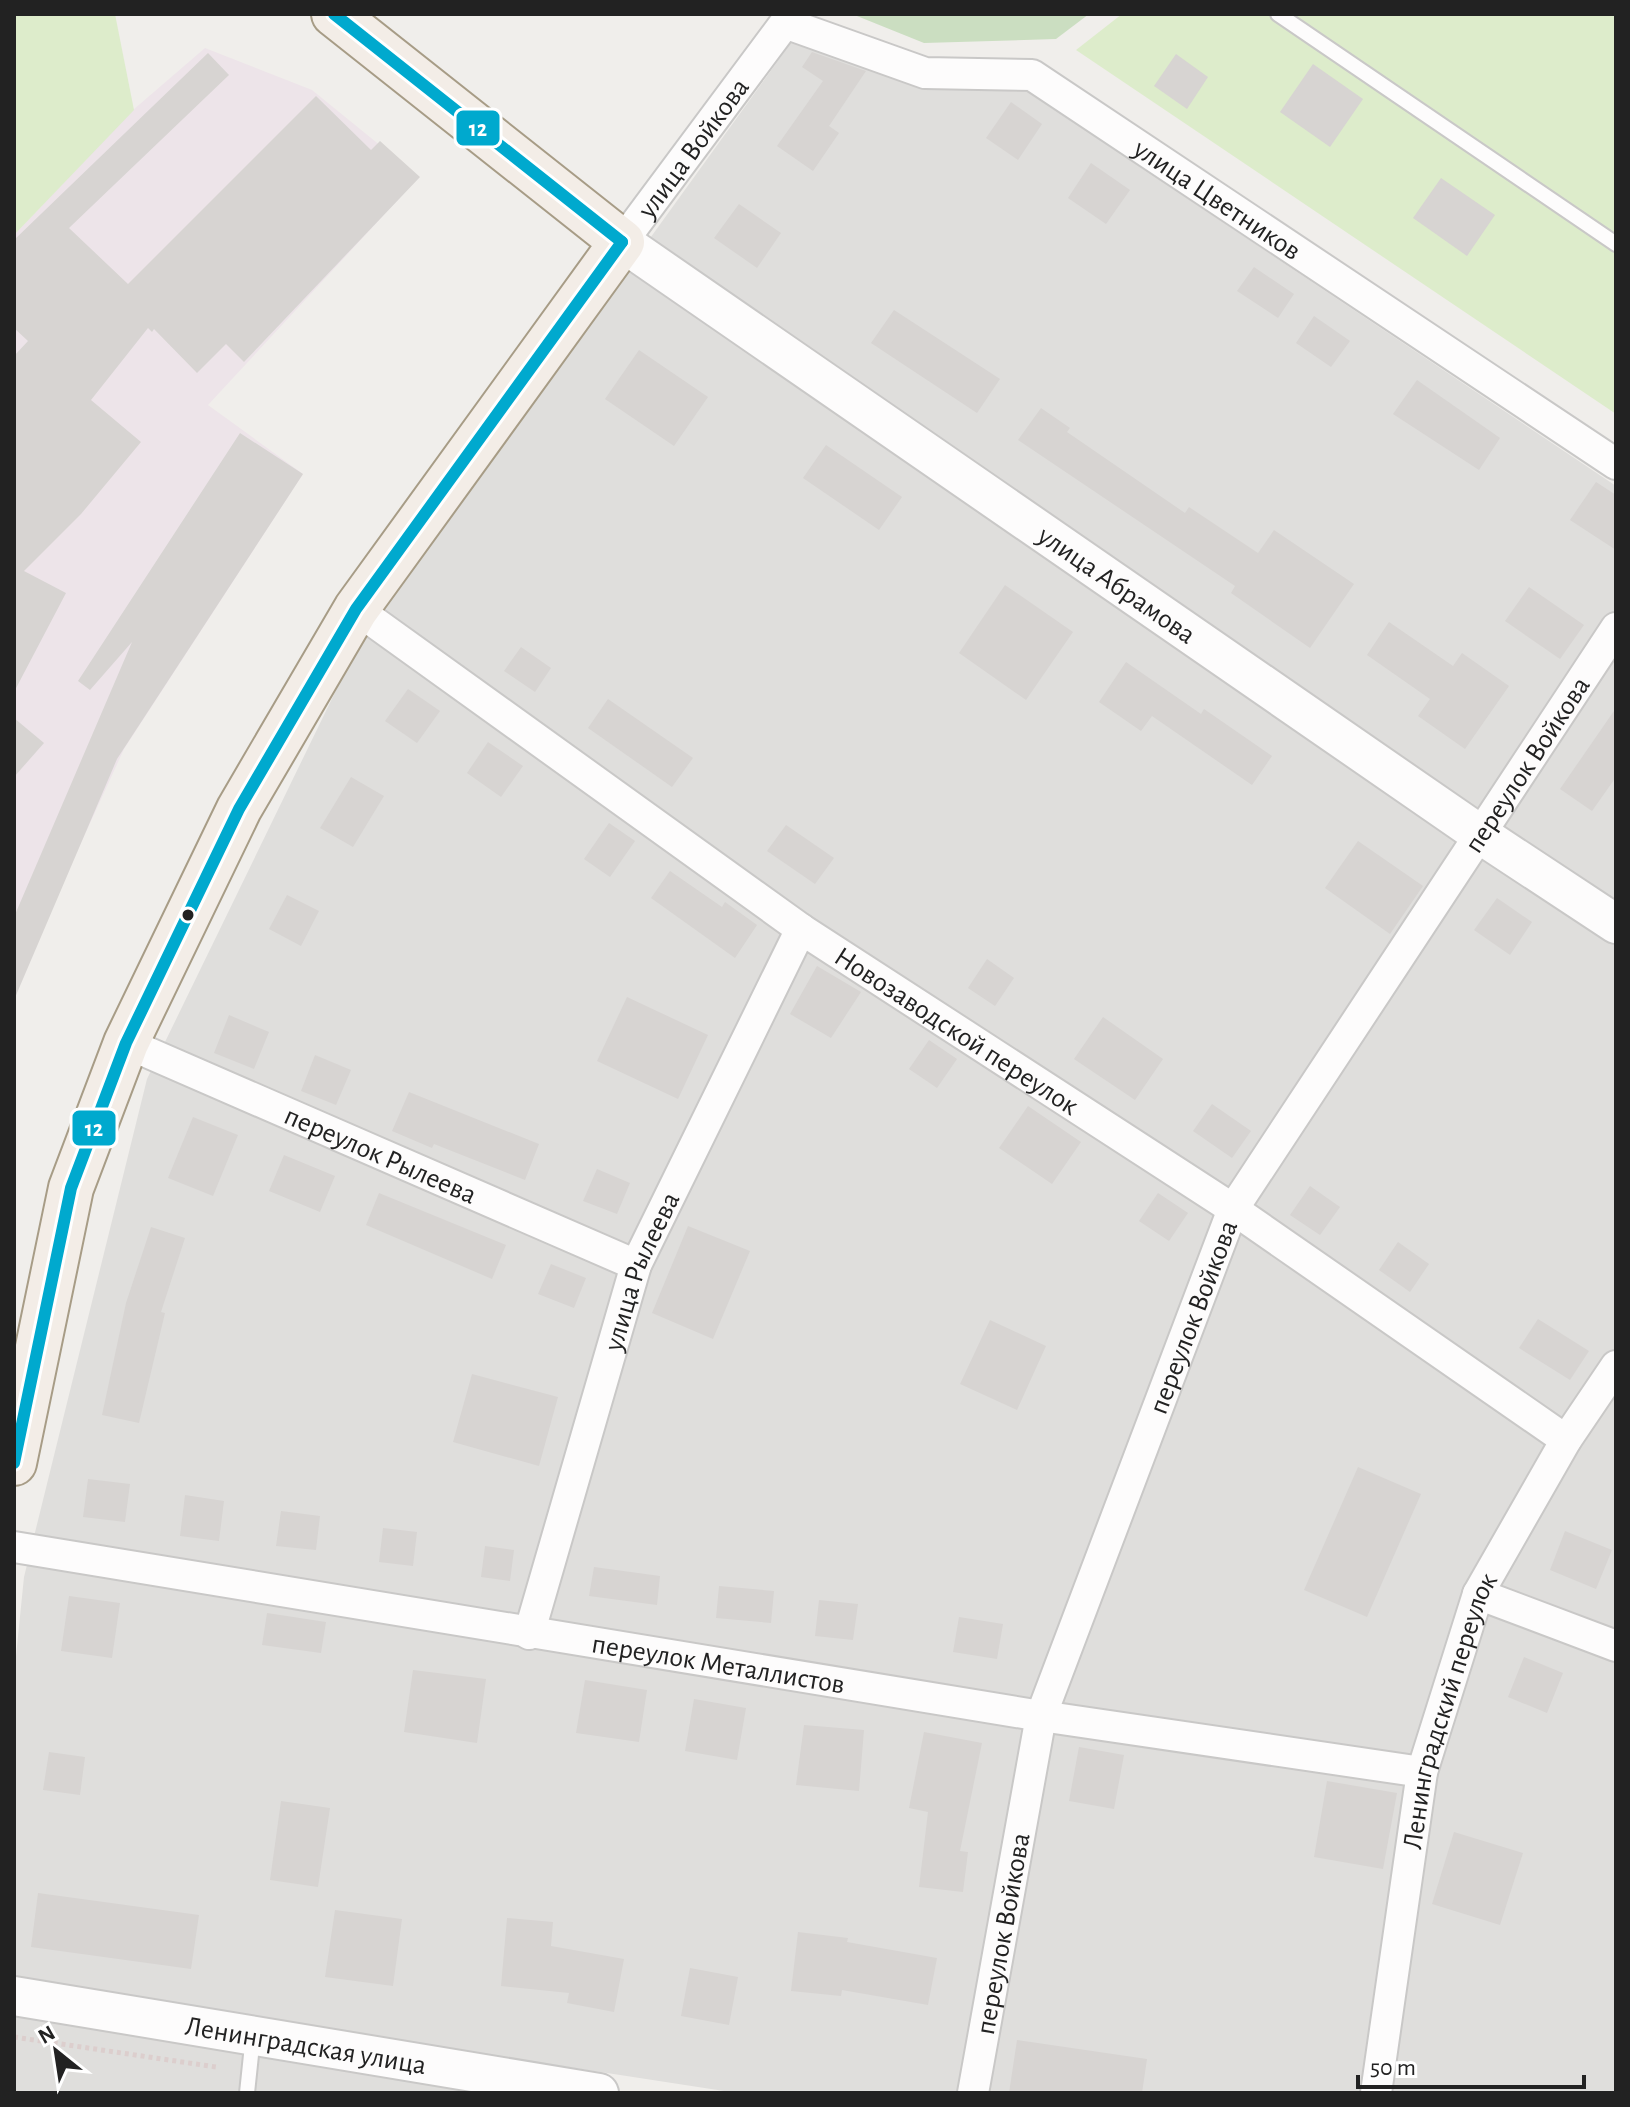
<svg xmlns="http://www.w3.org/2000/svg" width="1630" height="2107" font-family="'Alegreya Sans',sans-serif">
<style>
.residential{fill:#dfdedc}
.industrial{fill:#ede4e9}
.grass{fill:#ddeccb}
.forest{fill:#cbdec1}
.building{fill:#d7d4d2}
.lines{fill:none;stroke-linecap:round;stroke-linejoin:round}
.service-casing{stroke:#c9c8c7;stroke-width:18}
.minor-casing{stroke:#c9c8c7;stroke-width:34}
.tertiary-casing{stroke:#c9c8c7;stroke-width:42}
.primary-casing{stroke:#a79c86;stroke-width:48}
.path{stroke:#dccecd;stroke-width:5;stroke-dasharray:4 4;stroke-linecap:butt}
.service{stroke:#fdfcfc;stroke-width:14}
.minor{stroke:#fdfcfc;stroke-width:30}
.tertiary{stroke:#fdfcfc;stroke-width:38}
.primary{stroke:#f3ede7;stroke-width:44}
.bus-1-casing{stroke:#fff;stroke-width:18}
.bus-1{stroke:#00a9ce;stroke-width:12}
.bus-dot{fill:#222;stroke:#fff;stroke-width:3}
.labels{text-anchor:middle;stroke-width:6;stroke-linejoin:round;paint-order:stroke}
.street-label{font-size:28px;fill:#222;stroke:#fff}
.line-badge{stroke:#fff;stroke-width:3}
.badge-label{font-size:22px;text-anchor:middle;font-weight:bold;fill:#fff}
</style>
<rect width="100%" height="100%" fill="#f0eeeb"/>
<g class="residential">
<path d="M798,33L923,86L1029,92L1616,486V2093H737L14,1982V1676L24,1577L147,1079L361,639Z"/>
<path d="M14,2013L508,2093H14Z"/>
</g>
<path class="industrial" d="M205,48L312,90L419,177L208,405L303,474L124,749L14,989V235L133,110Z"/>
<g class="grass">
<path d="M14,14H115L134,110L14,235Z"/>
<path d="M1122,14H1616V414L1076,50Z"/>
</g>
<path class="forest" d="M852,14H1089L1056,39L924,43Z"/>
<g class="building">
<path d="M812,52L866,71L829,126L839,133L813,171L777,146L823,81L802,67Z"/>
<path d="M208,53L229,75L69,228L128,284L316,96L371,150L380,141L420,177L244,362L226,344L197,373L154,329L152,332L148,328L91,400L141,442L81,514L24,571L66,593L14,692V356L28,341L14,328V240Z"/>
<path d="M1176,54L1208,77L1187,109L1154,86Z"/>
<path d="M1313,64L1363,99L1330,147L1280,112Z"/>
<path d="M1011,102L1042,124L1018,160L986,138Z"/>
<path d="M1091,163L1130,190L1106,224L1068,198Z"/>
<path d="M1441,178L1495,215L1467,256L1413,218Z"/>
<path d="M739,204L781,233L757,268L714,238Z"/>
<path d="M1254,267L1294,294L1278,318L1237,291Z"/>
<path d="M894,310L1000,379L977,413L871,343Z"/>
<path d="M1314,316L1350,341L1331,367L1296,343Z"/>
<path d="M639,350L708,397L674,446L605,399Z"/>
<path d="M1417,380L1500,438L1479,470L1393,414Z"/>
<path d="M1041,408L1070,428L1067,432L1185,513L1189,507L1258,553L1274,530L1354,584L1310,648L1231,593L1235,586L1018,440Z"/>
<path d="M240,433L303,474L117,759L14,1000V917L132,642L90,690L78,681Z"/>
<path d="M826,445L902,497L879,530L803,478Z"/>
<path d="M1596,482L1616,495V550L1570,520Z"/>
<path d="M1005,585L1073,632L1026,700L959,653Z"/>
<path d="M1529,587L1584,625L1560,659L1505,621Z"/>
<path d="M1389,622L1453,666L1462,653L1509,686L1465,749L1418,716L1430,699L1367,655Z"/>
<path d="M521,647L551,668L535,692L504,671Z"/>
<path d="M1126,662L1201,714L1204,709L1272,756L1252,785L1152,716L1141,731L1099,702Z"/>
<path d="M408,689L440,711L417,743L385,721Z"/>
<path d="M608,699L693,758L672,787L588,728Z"/>
<path d="M1616,708V777L1592,811L1560,789Z"/>
<path d="M14,718L44,743L14,777Z"/>
<path d="M488,742L523,766L501,797L467,773Z"/>
<path d="M351,777L384,796L353,847L320,828Z"/>
<path d="M609,823L635,841L610,877L584,859Z"/>
<path d="M786,825L834,858L815,884L767,851Z"/>
<path d="M1358,841L1423,886L1390,934L1325,888Z"/>
<path d="M670,871L722,907L725,902L757,925L735,958L651,898Z"/>
<path d="M287,895L319,911L301,946L269,929Z"/>
<path d="M1497,898L1532,922L1510,955L1474,930Z"/>
<path d="M987,959L1014,978L995,1006L968,988Z"/>
<path d="M817,966L861,992L831,1038L790,1014Z"/>
<path d="M627,997L708,1035L678,1099L597,1061Z"/>
<path d="M229,1015L269,1032L254,1069L214,1053Z"/>
<path d="M1103,1017L1163,1059L1135,1100L1074,1059Z"/>
<path d="M929,1040L957,1059L937,1088L909,1069Z"/>
<path d="M315,1055L351,1070L336,1105L301,1091Z"/>
<path d="M409,1092L539,1144L525,1180L434,1144L432,1148L392,1131Z"/>
<path d="M1212,1104L1251,1131L1232,1158L1193,1131Z"/>
<path d="M1028,1106L1081,1142L1052,1184L999,1148Z"/>
<path d="M193,1117L238,1135L213,1196L168,1178Z"/>
<path d="M284,1155L335,1176L320,1212L269,1191Z"/>
<path d="M597,1169L630,1183L617,1214L583,1201Z"/>
<path d="M1310,1186L1340,1207L1320,1235L1290,1215Z"/>
<path d="M379,1193L506,1245L492,1279L366,1225Z"/>
<path d="M1158,1193L1188,1213L1169,1241L1139,1221Z"/>
<path d="M688,1226L750,1251L713,1339L652,1313Z"/>
<path d="M151,1227L185,1238L161,1312L165,1313L139,1423L102,1415L126,1303Z"/>
<path d="M1398,1242L1429,1264L1410,1292L1379,1270Z"/>
<path d="M551,1264L586,1278L574,1308L538,1294Z"/>
<path d="M1538,1319L1589,1351L1570,1380L1519,1348Z"/>
<path d="M990,1320L1046,1346L1017,1410L960,1384Z"/>
<path d="M472,1374L558,1397L539,1466L453,1442Z"/>
<path d="M1358,1467L1421,1494L1367,1617L1304,1590Z"/>
<path d="M88,1479L130,1484L125,1522L83,1517Z"/>
<path d="M185,1495L224,1501L219,1541L180,1536Z"/>
<path d="M281,1511L320,1516L316,1550L276,1546Z"/>
<path d="M383,1528L417,1532L413,1566L379,1562Z"/>
<path d="M1565,1531L1612,1550L1596,1589L1550,1570Z"/>
<path d="M485,1546L514,1550L510,1581L481,1577Z"/>
<path d="M594,1567L660,1576L657,1605L589,1596Z"/>
<path d="M719,1586L774,1591L771,1623L716,1618Z"/>
<path d="M69,1596L120,1603L112,1658L61,1651Z"/>
<path d="M819,1600L858,1604L853,1640L815,1636Z"/>
<path d="M267,1613L326,1622L321,1653L262,1645Z"/>
<path d="M959,1617L1003,1624L997,1659L953,1652Z"/>
<path d="M1524,1657L1563,1673L1547,1713L1508,1697Z"/>
<path d="M413,1670L486,1679L477,1743L404,1732Z"/>
<path d="M585,1680L647,1690L639,1742L576,1733Z"/>
<path d="M694,1699L746,1708L737,1760L685,1751Z"/>
<path d="M804,1725L864,1730L859,1791L796,1785Z"/>
<path d="M924,1732L982,1743L960,1851L968,1852L963,1892L919,1887L928,1812L909,1808Z"/>
<path d="M1079,1747L1124,1755L1114,1809L1069,1801Z"/>
<path d="M49,1752L85,1757L80,1795L43,1790Z"/>
<path d="M1327,1781L1397,1793L1383,1869L1314,1857Z"/>
<path d="M281,1801L330,1808L318,1887L270,1880Z"/>
<path d="M1454,1832L1523,1853L1500,1925L1432,1904Z"/>
<path d="M38,1893L199,1915L191,1969L31,1947Z"/>
<path d="M335,1910L402,1919L393,1986L325,1977Z"/>
<path d="M507,1918L553,1922L551,1946L624,1959L614,2012L567,2003L569,1993L501,1986Z"/>
<path d="M798,1932L848,1938L847,1942L937,1958L928,2005L842,1990L841,1996L791,1991Z"/>
<path d="M690,1968L738,1977L729,2025L681,2016Z"/>
<path d="M1017,2040L1147,2059L1142,2093H1009Z"/>
</g>
<g class="lines">
<defs>
<g id="service">
<path d="M1278,14L1616,244"/>
<path d="M247,2093L253,2036"/>
</g>
<g id="minor">
<path id="s1" d="M622,242L785,23L925,73L1032,75L1616,464"/>
<path id="s2" d="M356,609L801,929L1233,1209L1566,1440"/>
<path id="s3" d="M126,1043L636,1265"/>
<path id="s4" d="M14,1547L1041,1716L1422,1772"/>
<path d="M1478,1594L1616,1646"/>
<path id="s5" d="M529,1634L636,1265L801,929"/>
<path id="s6" d="M973,2093L1041,1716L1233,1209L1616,628"/>
<path id="s7" d="M1376,2093L1422,1772L1478,1594L1566,1440L1616,1366"/>
</g>
<g id="tertiary">
<path id="s8" d="M622,242L1478,833L1616,924"/>
<path id="s9" d="M14,1996L599,2093"/>
</g>
<path id="primary" d="M14,1463L71,1188L126,1043L239,809L356,609L622,242L334,14"/>
</defs>
<use href="#service" class="service-casing"/>
<use href="#minor" class="minor-casing"/>
<use href="#tertiary" class="tertiary-casing"/>
<use href="#primary" class="primary-casing"/>
<path class="path" d="M14,2037L216,2067"/>
<use href="#service" class="service"/>
<use href="#minor" class="minor"/>
<use href="#tertiary" class="tertiary"/>
<use href="#primary" class="primary"/>
<defs>
<g id="bus-1">
<path d="M334,14L622,242"/>
<path d="M14,1463L71,1188L126,1043L239,809L356,609L622,242"/>
</g>
</defs>
<use href="#bus-1" class="bus-1-casing"/>
<use href="#bus-1" class="bus-1"/>
</g>
<circle class="bus-dot" cx="188" cy="915" r="7"/>
<g class="labels">
<g class="street-label">
<text dy="10" stroke="none"><textPath href="#s1" startOffset="118">улица Войкова</textPath></text>
<text dy="10" stroke="none"><textPath href="#s1" startOffset="752">улица Цветников</textPath></text>
<text dy="10" stroke="none"><textPath href="#s8" startOffset="602">улица Абрамова</textPath></text>
<text dy="10" stroke="none"><textPath href="#s6" startOffset="1458">переулок Войкова</textPath></text>
<text dy="10" stroke="none"><textPath href="#s2" startOffset="734">Новозаводской переулок</textPath></text>
<text dy="10" stroke="none"><textPath href="#s3" startOffset="278">переулок Рылеева</textPath></text>
<text dy="10" stroke="none"><textPath href="#s5" startOffset="380">улица Рылеева</textPath></text>
<text dy="10" stroke="none"><textPath href="#s6" startOffset="810">переулок Войкова</textPath></text>
<text dy="10" stroke="none"><textPath href="#s4" startOffset="714">переулок Металлистов</textPath></text>
<text dy="10" stroke="none"><textPath href="#s7" startOffset="390">Ленинградский переулок</textPath></text>
<text dy="10" stroke="none"><textPath href="#s6" startOffset="162">переулок Войкова</textPath></text>
<text dy="10" stroke="none"><textPath href="#s9" startOffset="296">Ленинградская улица</textPath></text>
</g>
</g>
<g class="line-badge">
<rect x="455" y="109" width="46" height="38" rx="8" fill="#00a9ce"/>
<rect x="71" y="1109" width="46" height="38" rx="8" fill="#00a9ce"/>
</g>
<g class="badge-label">
<text x="478" y="136">12</text>
<text x="94" y="1136">12</text>
</g>
<rect width="1630" height="2107" fill="none" stroke="#222222" stroke-width="32"/>
<g transform="translate(56 2051) rotate(330)" stroke="#ffffff" stroke-width="6" paint-order="stroke">
<path d="M0-6L14 30L0 20L-14 30Z" fill="#222222"/>
<text y="-12" font-size="22" font-weight="bold" text-anchor="middle" fill="#222222">N</text>
</g>
<path d="M1358 2075v12h226v-12" fill="none" stroke="#222222" stroke-width="4"/>
<text x="1370" y="2075" font-size="24" fill="#222222" stroke="#ffffff" stroke-width="6" paint-order="stroke">50 m</text>
</svg>
